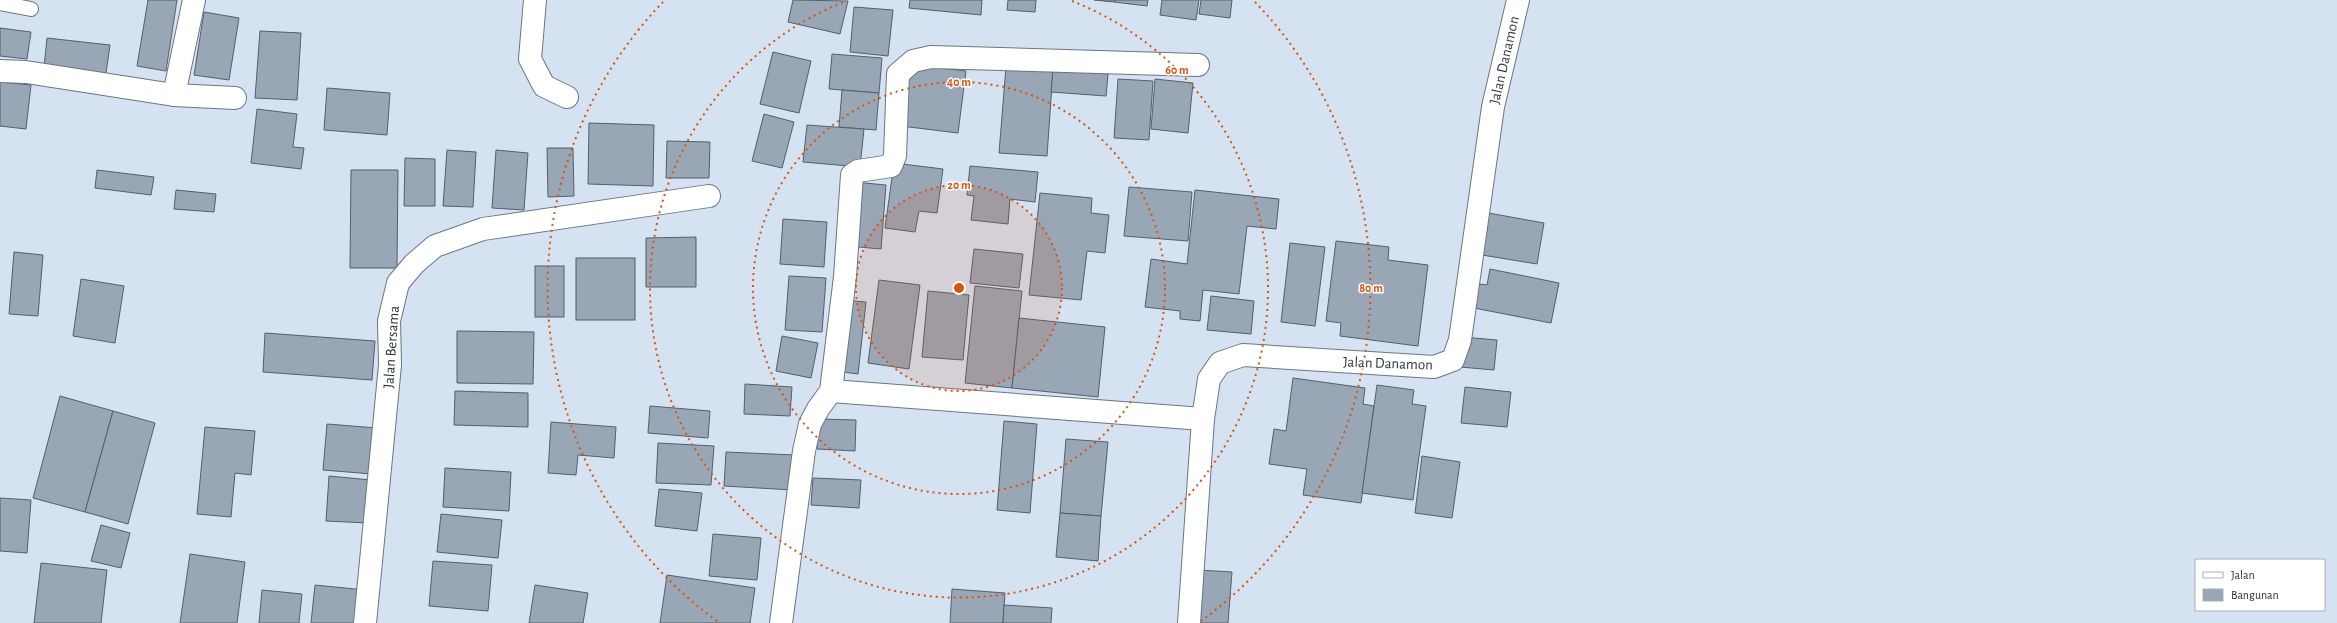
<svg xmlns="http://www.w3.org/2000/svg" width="2337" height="623" font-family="'Alegreya Sans',sans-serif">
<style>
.building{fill:#99a6b5;stroke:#545f6d}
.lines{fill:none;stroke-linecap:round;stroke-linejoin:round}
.service-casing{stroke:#6a7685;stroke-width:16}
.minor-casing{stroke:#6a7685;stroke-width:24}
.service{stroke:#fff;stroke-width:14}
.minor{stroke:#fff;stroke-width:22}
.ring{fill:none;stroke:#d65511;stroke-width:2;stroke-dasharray:2 4}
.labels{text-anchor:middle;stroke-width:3;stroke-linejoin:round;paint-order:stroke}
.street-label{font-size:15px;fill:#2f343a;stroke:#fff}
.centre{fill:#d65511;stroke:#fff;stroke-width:2}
.ring-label{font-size:12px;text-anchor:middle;font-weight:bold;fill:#d65511;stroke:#fff;stroke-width:3;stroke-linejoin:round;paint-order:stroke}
</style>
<rect width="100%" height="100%" fill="#d5e2f2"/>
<g class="building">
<path d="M148,0H177L166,71L137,66Z"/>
<path d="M793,0L848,1L840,34L788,22Z"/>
<path d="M910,0H982L981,15L909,8Z"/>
<path d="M1008,0H1036L1035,12L1007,10Z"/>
<path d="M1094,0H1115L1114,2Z"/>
<path d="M1115,0H1148L1147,6L1114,2Z"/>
<path d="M1162,0H1199L1196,20L1160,15Z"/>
<path d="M1201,0H1232L1230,18L1199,14Z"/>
<path d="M854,7L893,10L888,56L850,52Z"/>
<path d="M204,12L239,18L229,80L194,75Z"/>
<path d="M0,28L31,32L27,59L0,56Z"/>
<path d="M260,31L301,33L297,100L255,98Z"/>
<path d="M47,38L110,45L106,73L44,67Z"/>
<path d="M773,52L811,61L799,113L760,104Z"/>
<path d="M832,54L882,58L879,93L829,89Z"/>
<path d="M909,64L966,71L958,133L901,126Z"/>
<path d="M1006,67L1053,70L1047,156L999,153Z"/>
<path d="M1053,70L1108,74L1106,96L1051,92Z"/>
<path d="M1118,79L1153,81L1149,140L1114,138Z"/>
<path d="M1155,79L1193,83L1188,133L1151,129Z"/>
<path d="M0,82L31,85L26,129L0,126Z"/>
<path d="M327,88L390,93L387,135L324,130Z"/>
<path d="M842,90L879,93L876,130L839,127Z"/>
<path d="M257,109L297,114L293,147L304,148L301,169L251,163Z"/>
<path d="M764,114L794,122L782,168L752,161Z"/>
<path d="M589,123L654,125L653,186L588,184Z"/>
<path d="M807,125L864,129L860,167L803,162Z"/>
<path d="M667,141L710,142L709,178H666Z"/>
<path d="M547,148H573L574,196L548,197Z"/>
<path d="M447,150L476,152L473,207L443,206Z"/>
<path d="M496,150L528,153L524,210L492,208Z"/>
<path d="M405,158L435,159V206H404Z"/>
<path d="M894,163L943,169L937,213L919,211L915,232L885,228Z"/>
<path d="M970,166L1038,172L1035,202L1010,199L1008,224L971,220L974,196L967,195Z"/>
<path d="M97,170L154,177L151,195L95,188Z"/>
<path d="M351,170H398L397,268H350Z"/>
<path d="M854,182L886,185L881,249L848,246Z"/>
<path d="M1129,187L1192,192L1188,241L1124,236Z"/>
<path d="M176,190L216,194L214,212L174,209Z"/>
<path d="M1195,190L1279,199L1276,229L1247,226L1239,294L1203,290L1200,321L1180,319V311L1145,307L1151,259L1187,264Z"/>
<path d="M1040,193L1092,198L1091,213L1109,215L1105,253L1087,251L1081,300L1029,295Z"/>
<path d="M1483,212L1544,223L1537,264L1476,254Z"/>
<path d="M783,219L827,222L824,267L780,264Z"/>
<path d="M696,237V287H646V238Z"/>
<path d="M1336,241L1389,247L1388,260L1428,265L1418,346L1340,336L1341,323L1326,321Z"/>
<path d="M1290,243L1325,247L1315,326L1281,322Z"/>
<path d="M974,249L1023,254L1019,288L970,283Z"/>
<path d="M14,252L43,255L38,316L9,314Z"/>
<rect x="576" y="258" width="59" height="62"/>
<rect x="535" y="266" width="29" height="51"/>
<path d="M1490,269L1559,283L1551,323L1474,308L1479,284L1487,285Z"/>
<path d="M789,276L826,278L822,332L785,330Z"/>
<path d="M81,279L124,286L115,343L73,336Z"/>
<path d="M879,280L920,285L909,369L868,363Z"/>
<path d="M975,286L1022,291L1012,388L965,383Z"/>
<path d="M928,291L969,295L963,360L922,357Z"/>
<path d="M1211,296L1254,301L1251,334L1207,330Z"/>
<path d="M844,300L866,302L858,374L835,371Z"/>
<path d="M1019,318L1105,327L1098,397L1012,388Z"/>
<path d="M457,331L534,332L533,384L457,383Z"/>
<path d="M265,333L375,341L372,380L263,372Z"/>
<path d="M782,336L818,343L811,378L776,371Z"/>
<path d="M1463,337L1497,340L1494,370L1460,367Z"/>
<path d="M1293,378L1365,388L1363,404L1374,406L1361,503L1303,495L1307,469L1269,464L1274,429L1286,431Z"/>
<path d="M745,384L792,387L790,416L744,414Z"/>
<path d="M1377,385L1414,390L1412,404L1426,406L1413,500L1362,493Z"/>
<path d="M1465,387L1511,392L1507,427L1461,423Z"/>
<path d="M455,391L528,393V427L454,425Z"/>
<path d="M60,396L113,411L85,512L33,498Z"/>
<path d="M650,406L710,411L708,438L648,433Z"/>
<path d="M113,411L155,423L128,524L85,512Z"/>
<path d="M818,419L856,420L855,451L817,449Z"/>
<path d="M1004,421L1037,424L1030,513L997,510Z"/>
<path d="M551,422L616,427L614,458L578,455L576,475L548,473Z"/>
<path d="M327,424L377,428L372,474L323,470Z"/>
<path d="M205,427L255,431L251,475L235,473L231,517L197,514Z"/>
<path d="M1066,439L1108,442L1101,516L1060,513Z"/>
<path d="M658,443L714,446L711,485L656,483Z"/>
<path d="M726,452L795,455L793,490L724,486Z"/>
<path d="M1422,456L1460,462L1452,518L1415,513Z"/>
<path d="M445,468L511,472L509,511L443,507Z"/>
<path d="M329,476L371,480L368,523L326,521Z"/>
<path d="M813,478L861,480L859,508L811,505Z"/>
<path d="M659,489L702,493L697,531L655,526Z"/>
<path d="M0,498L31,500L27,553L0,551Z"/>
<path d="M1060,513L1101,516L1098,561L1056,557Z"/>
<path d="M441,514L502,520L498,558L437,552Z"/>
<path d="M101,525L130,533L121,568L91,561Z"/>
<path d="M713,534L761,538L757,580L709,576Z"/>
<path d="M190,554L245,562L237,623H180Z"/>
<path d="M433,561L492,565L488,611L429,606Z"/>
<path d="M41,563L107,570L101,623H34Z"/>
<path d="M1198,570L1232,572L1228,623H1194Z"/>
<path d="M667,575L755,588L750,623H660Z"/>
<path d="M315,585L365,590L362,623H311Z"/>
<path d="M535,585L588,593L583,623H529Z"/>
<path d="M952,589L1005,593L1003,623H950Z"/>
<path d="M262,590L302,594L299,623H259Z"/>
<path d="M1004,605L1052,608L1051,623H1003Z"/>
</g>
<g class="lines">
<defs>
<path id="service" d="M0,3L31,9"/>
<g id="minor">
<path d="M535,0L530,59L544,86L567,97"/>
<path d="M0,71L26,72L174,95L235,98"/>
<path d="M174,95L194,0"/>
<path d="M831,391L1203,419"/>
<path d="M365,623L390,365L389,321L398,283L414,264L435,246L483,229L709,196"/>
<path d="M781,623L804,451L810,424L818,409L831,391L845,277L852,175L858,171L891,166L895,156L898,74L913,61L931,57L1198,65"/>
<path d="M1189,623L1203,419L1209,379L1220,363L1243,355L1434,367L1453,360L1460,340L1493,107L1518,0"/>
</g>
</defs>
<use href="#service" class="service-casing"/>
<use href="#minor" class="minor-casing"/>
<use href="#service" class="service"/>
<use href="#minor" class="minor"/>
</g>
<circle cx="959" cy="288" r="103" fill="#d65511" fill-opacity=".12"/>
<g class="ring">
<circle cx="959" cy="288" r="103"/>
<circle cx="959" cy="288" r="206"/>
<path d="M1072 1A309 309 0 1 1 846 1"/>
<path d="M717 621A412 412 0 0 1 663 2M1255 2A412 412 0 0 1 1201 621"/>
</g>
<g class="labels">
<g class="street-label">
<text transform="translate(1504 60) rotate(-77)" y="5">Jalan Danamon</text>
<text transform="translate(391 347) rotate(-86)" y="5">Jalan Bersama</text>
<text transform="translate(1388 363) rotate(2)" y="5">Jalan Danamon</text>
</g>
</g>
<circle cx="959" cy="288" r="6" class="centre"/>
<g class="ring-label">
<text x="1177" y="74">60 m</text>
<text x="959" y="86">40 m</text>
<text x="959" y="189">20 m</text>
<text x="1371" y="292">80 m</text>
</g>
<rect x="2195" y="559" width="130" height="52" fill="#ffffff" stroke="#acaeb0"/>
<rect x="2203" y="572" width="20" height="6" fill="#ffffff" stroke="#acaeb0"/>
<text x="2231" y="579" font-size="12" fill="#2f343a">Jalan</text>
<rect x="2203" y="589" width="20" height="12" fill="#99a6b5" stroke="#acaeb0"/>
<text x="2231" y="599" font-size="12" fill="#2f343a">Bangunan</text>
</svg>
